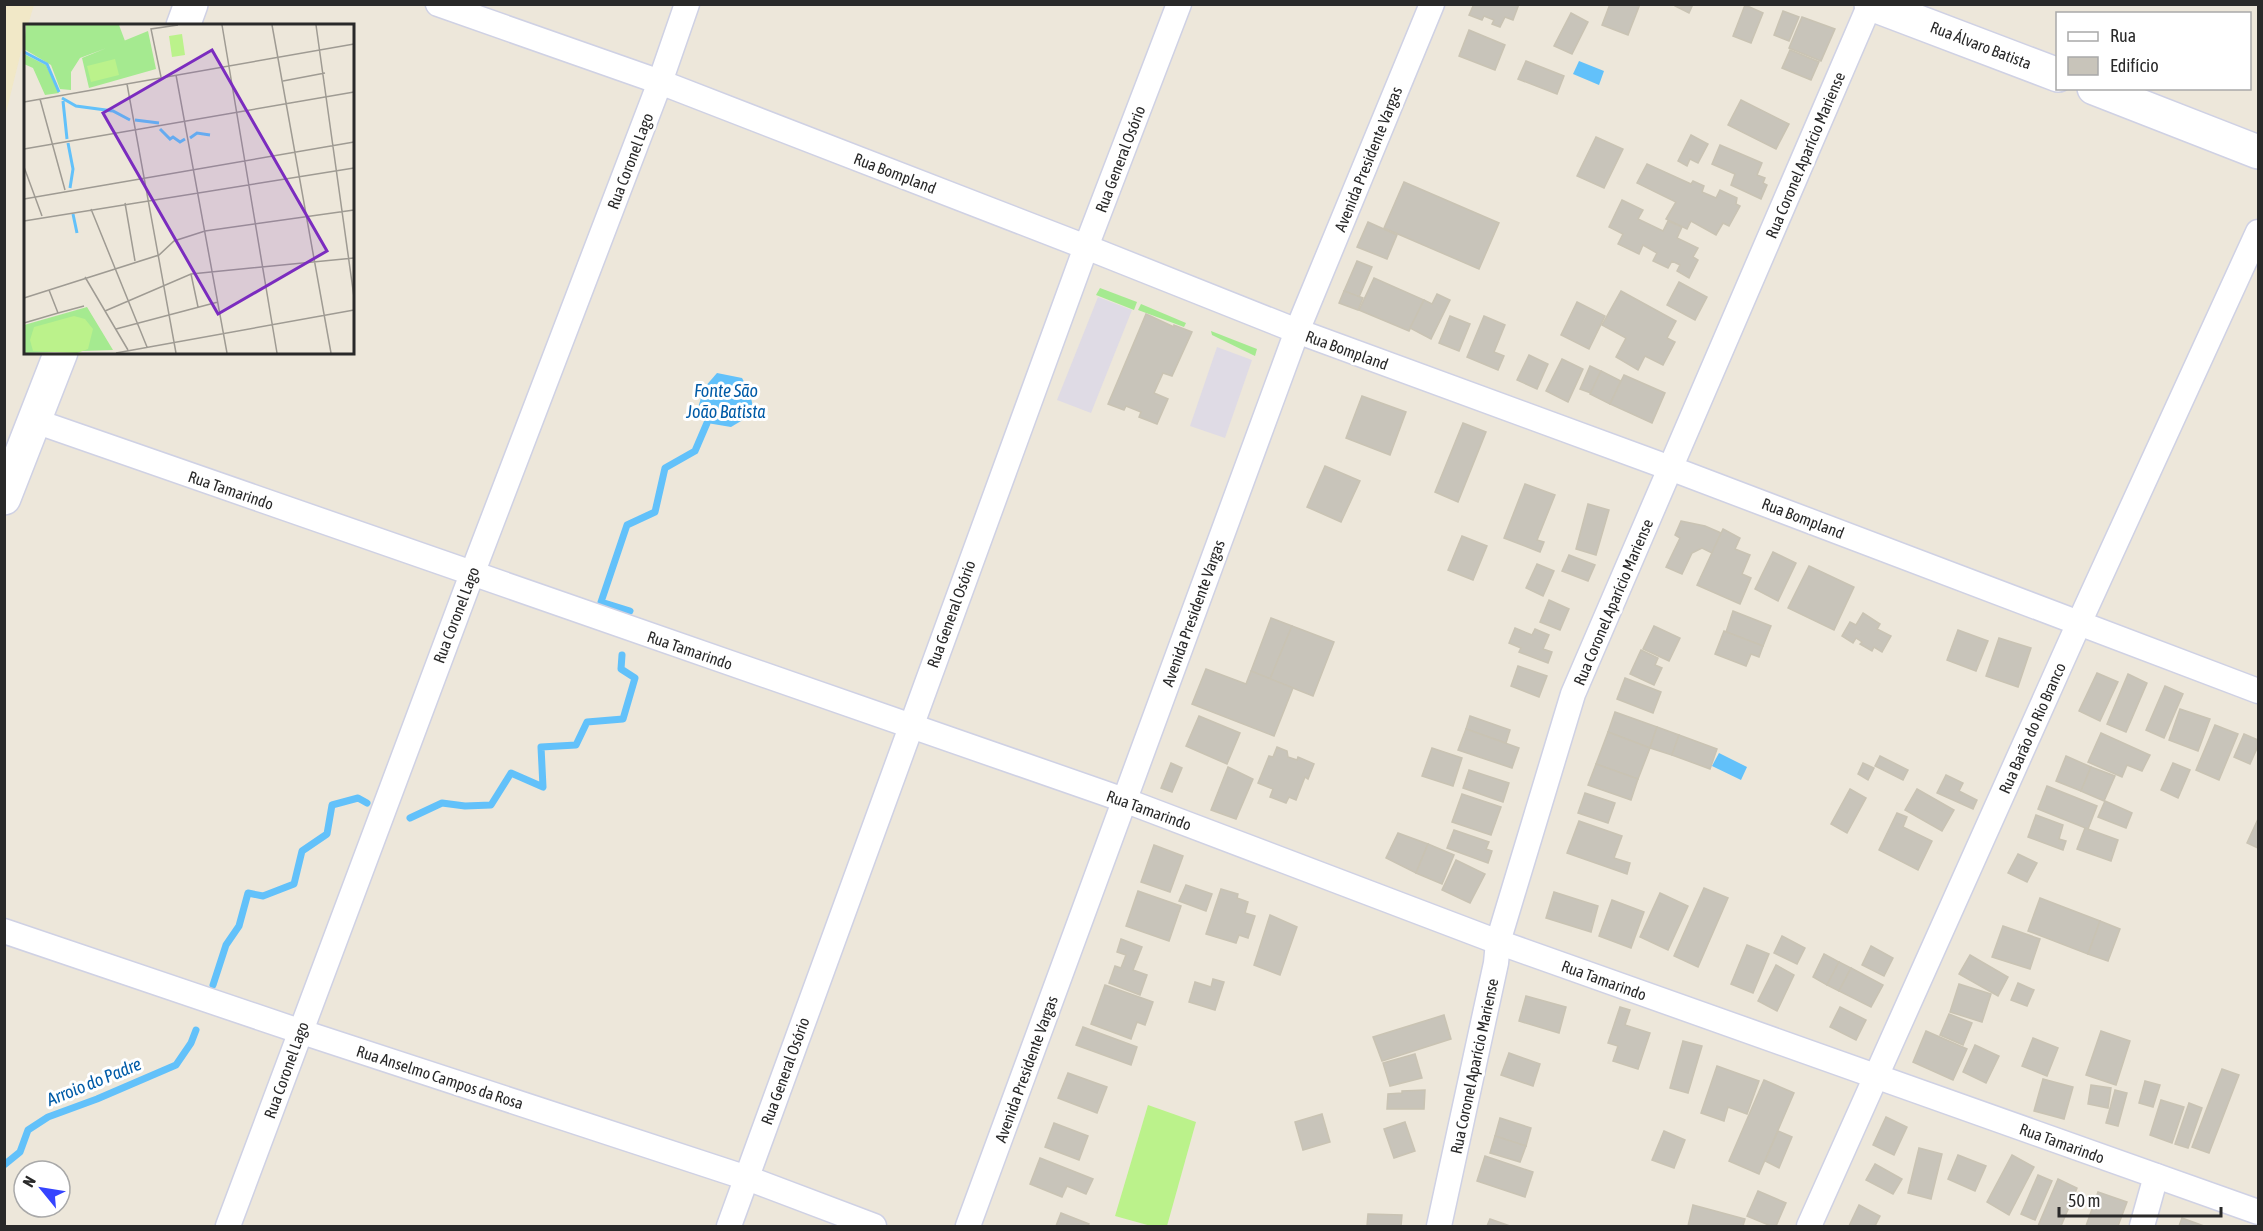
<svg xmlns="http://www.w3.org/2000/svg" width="2263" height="1231" font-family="'Asap Condensed',sans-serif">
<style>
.industrial{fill:#dfdbe5}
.education{fill:#f1e8c7}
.green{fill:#a5ea90}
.pitch{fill:#bbf28b}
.water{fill:#62c1fa}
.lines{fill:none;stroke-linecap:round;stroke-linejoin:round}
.stream{stroke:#62c1fa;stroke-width:7}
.building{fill:#c8c4ba;stroke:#c9c3b3;stroke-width:1.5}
.street-casing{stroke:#cfd1e4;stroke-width:27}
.secondary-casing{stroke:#cfd1e4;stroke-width:36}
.street{stroke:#fff;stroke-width:24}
.secondary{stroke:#fff;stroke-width:33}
.labels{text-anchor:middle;stroke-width:6;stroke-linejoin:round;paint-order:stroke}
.street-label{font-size:16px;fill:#292929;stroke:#fff}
.water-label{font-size:18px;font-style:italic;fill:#005ba7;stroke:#fff}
.inset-river{fill:none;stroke:#62c1fa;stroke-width:3}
.inset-road{fill:none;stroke:#9f9b93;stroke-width:1.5}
.view{fill:#7b2cbf;fill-opacity:0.15;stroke:#7b2cbf;stroke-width:3}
.inset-edge{fill:none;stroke:#292929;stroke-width:3}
</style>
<rect width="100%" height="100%" fill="#ede7da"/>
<g class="industrial">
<path d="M1098,297L1132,310L1091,413L1057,400Z"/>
<path d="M1217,347L1252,360L1225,438L1190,426Z"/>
</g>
<path class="education" d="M5,4L34,5L28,25L26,26L25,36L5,117Z"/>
<g class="green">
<path d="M1100,288L1137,302L1134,310L1096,295Z"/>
<path d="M1141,304L1186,323L1184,327L1138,310Z"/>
<path d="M1211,331L1257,349L1255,356L1212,335Z"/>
</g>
<path class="pitch" d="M1148,1105L1196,1122L1167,1226H1151L1115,1216Z"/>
<g class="water">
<path d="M1579,61L1604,71L1599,85L1573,74Z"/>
<path d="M717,373L742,378L750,393L753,407L746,418L731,427L707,423L697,411L704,388Z"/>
<path d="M1719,753L1747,767L1741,780L1712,766Z"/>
</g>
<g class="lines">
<g class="stream">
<path d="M630,611L601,602L627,525L655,512L665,468L695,451L707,423"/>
<path d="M410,818L442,803L465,806L491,805L511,773L543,787L541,747L576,745L587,722L623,719L635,678L621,669L622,655"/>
<path d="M213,985L226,945L239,926L248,893L263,896L294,884L302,851L327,834L332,805L358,798L367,803"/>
<path d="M4,1165L20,1152L28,1130L48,1117L97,1099L176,1065L191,1043L196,1030"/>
</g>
</g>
<g class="building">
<path d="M1474,4H1519L1513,20L1505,17L1500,27L1492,24L1494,20L1484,16L1482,20L1469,15Z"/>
<path d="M1610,4H1640L1628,35L1602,25Z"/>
<path d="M1676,4H1693L1689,13L1675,6Z"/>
<path d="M1745,5L1763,13L1751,43L1733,36Z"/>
<path d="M1783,11L1799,17L1789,41L1774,35Z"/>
<path d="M1571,13L1588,22L1572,54L1554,46Z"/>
<path d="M1802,17L1835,29L1821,61L1789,48Z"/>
<path d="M1469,30L1505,45L1495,70L1459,56Z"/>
<path d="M1790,50L1819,62L1811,80L1782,68Z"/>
<path d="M1526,61L1564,76L1557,94L1518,79Z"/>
<path d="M1741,100L1789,124L1776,149L1728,125Z"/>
<path d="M1691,135L1708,144L1698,163L1690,159L1687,166L1678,161Z"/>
<path d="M1596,137L1623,149L1604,188L1577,176Z"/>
<path d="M1720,145L1762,163L1757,175L1765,178L1763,183L1767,185L1761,199L1731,185L1735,174L1712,164Z"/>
<path d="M1647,164L1691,184L1693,181L1704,186L1702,192L1716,198L1720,190L1737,198L1736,204L1740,206L1729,226L1723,223L1716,235L1691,221L1687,229L1666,219L1676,202L1637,183Z"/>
<path d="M1404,182L1499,223L1479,269L1384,228Z"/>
<path d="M1622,200L1643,210L1638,219L1663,231L1668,221L1682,227L1677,238L1698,248L1693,257L1698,260L1689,278L1677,271L1680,265L1672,261L1668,268L1653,261L1657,253L1643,245L1639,254L1618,244L1623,234L1609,227Z"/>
<path d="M1368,222L1397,235L1387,259L1357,247Z"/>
<path d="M1357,261L1372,267L1359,297L1344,291Z"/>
<path d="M1374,278L1424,300L1409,331L1359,310Z"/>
<path d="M1679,282L1707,297L1695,320L1667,305Z"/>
<path d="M1344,291L1363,298L1358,310L1339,303Z"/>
<path d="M1621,291L1676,321L1667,338L1675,342L1663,365L1645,356L1638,370L1616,357L1626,338L1602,325Z"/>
<path d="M1437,294L1450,300L1431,339L1410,328L1424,300L1432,304Z"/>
<path d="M1577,302L1605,316L1589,349L1561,335Z"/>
<path d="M1146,314L1174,327V325L1192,332L1172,376L1163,373L1154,393L1168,399L1157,424L1139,417L1141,412L1126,406L1124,410L1108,404Z"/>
<path d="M1450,316L1470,324L1459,351L1439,343Z"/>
<path d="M1484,316L1505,325L1494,352L1504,356L1498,370L1467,357Z"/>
<path d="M1529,355L1548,364L1537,389L1517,380Z"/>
<path d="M1562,359L1583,369L1568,402L1546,391Z"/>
<path d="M1590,366L1601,371L1591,393L1580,389Z"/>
<path d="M1601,371L1621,381L1610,404L1590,394Z"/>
<path d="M1624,375L1665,393L1652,423L1610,404Z"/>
<path d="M1362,396L1406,412L1390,455L1346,438Z"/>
<path d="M1463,423L1486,432L1458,502L1435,492Z"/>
<path d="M1325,466L1360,481L1341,522L1307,507Z"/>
<path d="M1525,484L1555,495L1537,540L1544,542L1540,552L1504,538Z"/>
<path d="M1588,504L1609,510L1596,555L1576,549Z"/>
<path d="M1681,521L1705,526L1721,533L1712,553L1702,548L1692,553L1682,574L1666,567L1680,538L1675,535Z"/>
<path d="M1723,529L1740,538L1735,549L1750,555L1742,574L1751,578L1740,604L1697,585Z"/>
<path d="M1462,536L1487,546L1473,580L1448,570Z"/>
<path d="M1773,552L1796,563L1778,601L1755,589Z"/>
<path d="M1569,555L1595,565L1588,581L1562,571Z"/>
<path d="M1537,564L1554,571L1543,596L1526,588Z"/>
<path d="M1809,566L1854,587L1834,630L1788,608Z"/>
<path d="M1549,600L1569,609L1560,630L1540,622Z"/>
<path d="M1733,611L1771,626L1763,646L1726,632Z"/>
<path d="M1863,613L1880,624L1877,629L1891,636L1882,652L1874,647L1872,651L1860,644L1862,642L1856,638L1853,643L1842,636L1850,622L1856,625Z"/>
<path d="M1271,618L1292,626L1270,679L1251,671Z"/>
<path d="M1292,626L1334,642L1313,696L1270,679Z"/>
<path d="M1654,626L1680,638L1669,661L1643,649Z"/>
<path d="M1515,628L1532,635L1535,629L1549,635L1543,649L1552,652L1548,663L1519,652L1521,648L1509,643Z"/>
<path d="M1958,630L1988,641L1976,671L1947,660Z"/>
<path d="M1724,631L1763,646L1759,657L1751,654L1746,666L1715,654Z"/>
<path d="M1999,638L2031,648L2018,687L1986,676Z"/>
<path d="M1641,650L1658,658L1655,665L1662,668L1654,685L1630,674Z"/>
<path d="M1518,666L1547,676L1539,697L1511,686Z"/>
<path d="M1206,669L1246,684L1251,671L1293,688L1274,736L1192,704Z"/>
<path d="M2097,673L2118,682L2100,721L2079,711Z"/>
<path d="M2128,674L2147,683L2126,732L2107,724Z"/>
<path d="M1625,678L1661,692L1653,713L1617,699Z"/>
<path d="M2165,686L2183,694L2164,738L2146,730Z"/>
<path d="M2180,709L2210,719L2198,751L2169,740Z"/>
<path d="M1615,712L1657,727L1650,748L1608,732Z"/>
<path d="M1199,716L1240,733L1227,764L1186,746Z"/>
<path d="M1470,716L1510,730L1506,743L1466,729Z"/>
<path d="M2215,725L2238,734L2219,780L2196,770Z"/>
<path d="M1657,727L1679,735L1672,755L1650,748Z"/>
<path d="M1466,729L1519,748L1512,768L1458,750Z"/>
<path d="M1608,732L1650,748L1638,779L1596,764Z"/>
<path d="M2101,733L2150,755L2142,771L2127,765L2122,777L2088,762Z"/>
<path d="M2244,734L2258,740V746L2250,764L2234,757Z"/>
<path d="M1679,735L1717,749L1710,769L1672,755Z"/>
<path d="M1277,747L1287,751L1288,757L1297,760L1298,757L1314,764L1308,779L1305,777L1296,800L1289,797L1286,803L1270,797L1273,789L1258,783L1269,756L1273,757Z"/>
<path d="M1432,748L1462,758L1453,786L1422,776Z"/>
<path d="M1880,756L1908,770L1903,780L1875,766Z"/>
<path d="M2066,756L2091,767L2081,791L2056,781Z"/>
<path d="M1171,763L1182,768L1172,792L1161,788Z"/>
<path d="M1863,763L1874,768L1868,780L1858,774Z"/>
<path d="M2173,763L2190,770L2178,798L2161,790Z"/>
<path d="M1596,764L1638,779L1631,800L1588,785Z"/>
<path d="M1228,767L1253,779L1236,819L1211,810Z"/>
<path d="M2091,767L2115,776L2104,801L2081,791Z"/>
<path d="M1469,770L1509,783L1503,802L1463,788Z"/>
<path d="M1946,775L1963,783L1959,791L1977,800L1973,809L1937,793Z"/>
<path d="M2047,786L2097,806L2088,829L2038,809Z"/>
<path d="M1850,789L1866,798L1847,833L1831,824Z"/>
<path d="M1917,789L1954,810L1942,831L1905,810Z"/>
<path d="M1585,793L1615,803L1608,823L1578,813Z"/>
<path d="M1462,794L1501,807L1491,835L1452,822Z"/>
<path d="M2105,801L2132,813L2126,828L2098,817Z"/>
<path d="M1897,813L1907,817L1903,827L1932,841L1918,870L1879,850Z"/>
<path d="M2036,815L2063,825L2059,839L2066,841L2063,850L2028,837Z"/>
<path d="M2258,819V848L2247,843Z"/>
<path d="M1579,821L1622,836L1614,858L1630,863L1627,874L1567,853Z"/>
<path d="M2085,828L2118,840L2111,861L2077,849Z"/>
<path d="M1454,830L1489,842L1486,849L1492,851L1488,863L1447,848Z"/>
<path d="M1398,833L1428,844L1416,873L1386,858Z"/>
<path d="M1428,844L1454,855L1442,884L1416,873Z"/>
<path d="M1154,845L1183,856L1170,892L1141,882Z"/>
<path d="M2018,854L2037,863L2027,882L2008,873Z"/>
<path d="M1456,860L1485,874L1470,903L1442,890Z"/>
<path d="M1186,885L1212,894L1206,911L1179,901Z"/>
<path d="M1704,888L1728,898L1698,967L1674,956Z"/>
<path d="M1221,889L1238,894L1237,898L1248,902L1245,913L1255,916L1248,938L1239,935L1236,943L1206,934Z"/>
<path d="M1138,891L1181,906L1169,941L1126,926Z"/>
<path d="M1554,892L1598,906L1591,932L1546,918Z"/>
<path d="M1660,893L1688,906L1668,950L1640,937Z"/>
<path d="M2040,898L2100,921L2088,954L2028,931Z"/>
<path d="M1612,900L1644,912L1631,948L1599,936Z"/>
<path d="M1270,915L1297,927L1280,975L1254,965Z"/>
<path d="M2100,921L2120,929L2108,961L2088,954Z"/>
<path d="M2003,926L2040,939L2030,969L1992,957Z"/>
<path d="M1782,936L1805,948L1797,964L1774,953Z"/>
<path d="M1121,939L1142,947L1133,970L1147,975L1140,995L1109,983L1115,966L1121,968L1126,955L1117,952Z"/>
<path d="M1747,945L1769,954L1753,993L1731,984Z"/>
<path d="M1871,946L1893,958L1884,976L1862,965Z"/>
<path d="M1824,954L1839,962L1827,985L1813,977Z"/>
<path d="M1970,955L2008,977L1998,996L1959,974Z"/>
<path d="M1839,962L1851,968L1839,991L1827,985Z"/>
<path d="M1776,965L1794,975L1777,1011L1758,1001Z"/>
<path d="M1851,968L1883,985L1871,1007L1839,991Z"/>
<path d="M1213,979L1224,982L1215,1010L1189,1002L1195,982L1211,987Z"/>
<path d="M2018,983L2034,990L2027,1006L2011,1000Z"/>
<path d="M1959,984L1991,994L1982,1022L1950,1012Z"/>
<path d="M1105,985L1153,1002L1145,1025L1137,1022L1131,1039L1091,1024Z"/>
<path d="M1526,996L1566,1007L1559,1033L1519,1021Z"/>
<path d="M1620,1007L1630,1010L1625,1025L1650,1033L1638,1069L1613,1061L1618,1046L1608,1043Z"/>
<path d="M1840,1007L1866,1020L1856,1040L1830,1027Z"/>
<path d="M1949,1014L1972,1023L1963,1045L1940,1035Z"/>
<path d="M1444,1015L1451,1039L1382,1061L1373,1037Z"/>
<path d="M1083,1027L1137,1047L1131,1065L1076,1045Z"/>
<path d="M1926,1031L1967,1049L1953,1080L1913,1062Z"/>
<path d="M2101,1031L2130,1041L2116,1085L2086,1075Z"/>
<path d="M2033,1038L2058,1048L2047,1076L2022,1066Z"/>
<path d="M1683,1041L1702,1046L1688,1093L1670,1088Z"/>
<path d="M1975,1045L1999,1056L1986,1083L1963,1072Z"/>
<path d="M1509,1053L1540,1064L1533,1086L1501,1075Z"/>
<path d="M1415,1054L1422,1078L1390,1086L1383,1063Z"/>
<path d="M1717,1066L1759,1081L1747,1114L1728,1107L1724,1121L1701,1113Z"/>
<path d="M2222,1069L2239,1075L2209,1153L2192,1147Z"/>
<path d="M1068,1073L1107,1087L1097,1113L1058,1098Z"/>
<path d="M2043,1079L2073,1087L2064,1119L2034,1111Z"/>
<path d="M1764,1080L1794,1093L1759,1174L1729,1161Z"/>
<path d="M2145,1081L2160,1085L2153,1107L2139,1103Z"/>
<path d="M2091,1085L2111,1088L2108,1108L2088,1104Z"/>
<path d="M1425,1090L1424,1109H1387L1388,1094L1402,1093V1091Z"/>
<path d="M2115,1090L2127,1093L2118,1126L2106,1123Z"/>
<path d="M2161,1100L2184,1107L2172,1143L2150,1135Z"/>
<path d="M2189,1103L2202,1108L2188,1148L2175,1144Z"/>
<path d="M1322,1114L1330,1142L1303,1150L1295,1122Z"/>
<path d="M1886,1117L1907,1127L1894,1155L1873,1145Z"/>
<path d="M1500,1118L1531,1128L1526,1146L1495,1136Z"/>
<path d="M1405,1122L1415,1151L1394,1158L1384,1129Z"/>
<path d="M1054,1123L1088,1136L1079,1160L1045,1147Z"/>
<path d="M1664,1131L1685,1140L1674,1168L1652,1160Z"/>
<path d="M1778,1131L1792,1137L1779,1168L1765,1161Z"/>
<path d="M1495,1136L1526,1146L1520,1162L1490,1153Z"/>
<path d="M1919,1148L1942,1154L1931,1199L1908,1193Z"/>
<path d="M1958,1155L1986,1166L1975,1191L1948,1179Z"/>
<path d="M2012,1155L2034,1167L2009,1215L1987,1202Z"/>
<path d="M1485,1156L1533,1172L1525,1197L1477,1181Z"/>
<path d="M1040,1158L1093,1179L1086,1194L1067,1186L1062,1197L1030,1184Z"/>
<path d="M1875,1164L1902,1179L1893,1194L1866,1180Z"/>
<path d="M2038,1175L2052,1181L2035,1220L2021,1214Z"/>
<path d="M2058,1179L2077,1188L2061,1226H2038Z"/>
<path d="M1758,1191L1786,1203L1776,1226H1771L1747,1216Z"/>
<path d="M2098,1192L2127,1202L2118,1226H2086Z"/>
<path d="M1693,1205L1745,1219L1743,1226H1688Z"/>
<path d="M1859,1205L1880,1216L1875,1226H1849Z"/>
<path d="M1061,1213L1089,1224L1088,1226H1056Z"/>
<path d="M1368,1214L1402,1215L1401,1226H1367Z"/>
<path d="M2182,1218L2204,1226H2179Z"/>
<path d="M1490,1219L1510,1226H1487Z"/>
</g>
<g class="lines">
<defs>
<g id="street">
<path d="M438,4L660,82L1086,247L1297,331L1670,468L2258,691"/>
<path d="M35,421L1124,800L1498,942L2258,1212"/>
<path d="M4,931L299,1031L747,1178L874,1226"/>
<path d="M228,1226L472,574L660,82L687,4"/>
<path d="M729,1226L1086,247L1179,4"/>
<path d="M968,1226L1297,331L1432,4"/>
<path d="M1439,1226L1496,963L1498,942L1573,694L1870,4"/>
<path d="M1809,1226L2079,623L2258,232"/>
<path d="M2142,1226L2156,1176"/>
</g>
<g id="secondary">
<path d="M1871,4L2058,75"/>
<path d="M183,26L191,4"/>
<path d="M2094,88L2258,152"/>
<path d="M4,498L61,352"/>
</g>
</defs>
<use href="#street" class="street-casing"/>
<use href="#secondary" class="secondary-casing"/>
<use href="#street" class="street"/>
<use href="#secondary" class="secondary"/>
</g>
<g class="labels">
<g class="street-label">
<text transform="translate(1981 45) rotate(21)" y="6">Rua Álvaro Batista</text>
<text transform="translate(1805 155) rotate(-67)" y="6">Rua Coronel Aparício Mariense</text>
<text transform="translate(1120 159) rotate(-69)" y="6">Rua General Osório</text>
<text transform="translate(1368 159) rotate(-68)" y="6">Avenida Presidente Vargas</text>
<text transform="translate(630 161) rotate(-69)" y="6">Rua Coronel Lago</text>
<text transform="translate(895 173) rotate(21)" y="6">Rua Bompland</text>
<text transform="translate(1347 350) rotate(20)" y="6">Rua Bompland</text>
<text transform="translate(231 490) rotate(19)" y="6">Rua Tamarindo</text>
<text transform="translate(1803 518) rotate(21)" y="6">Rua Bompland</text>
<text transform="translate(1613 602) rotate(-67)" y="6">Rua Coronel Aparício Mariense</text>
<text transform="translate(1193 613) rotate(-70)" y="6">Avenida Presidente Vargas</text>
<text transform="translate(951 614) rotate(-70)" y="6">Rua General Osório</text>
<text transform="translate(456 615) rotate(-69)" y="6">Rua Coronel Lago</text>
<text transform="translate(690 650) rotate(19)" y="6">Rua Tamarindo</text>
<text transform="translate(2032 728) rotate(-66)" y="6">Rua Barão do Rio Branco</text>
<text transform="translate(1149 810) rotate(20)" y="6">Rua Tamarindo</text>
<text transform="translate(1604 980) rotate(20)" y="6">Rua Tamarindo</text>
<text transform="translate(1474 1066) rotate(-78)" y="6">Rua Coronel Aparício Mariense</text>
<text transform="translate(1026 1069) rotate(-70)" y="6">Avenida Presidente Vargas</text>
<text transform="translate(286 1070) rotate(-70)" y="6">Rua Coronel Lago</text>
<text transform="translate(785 1071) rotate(-70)" y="6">Rua General Osório</text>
<text transform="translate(440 1077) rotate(18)" y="6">Rua Anselmo Campos da Rosa</text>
<text transform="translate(2062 1143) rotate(20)" y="6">Rua Tamarindo</text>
</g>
<g class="water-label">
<text x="726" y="397">Fonte São<tspan x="726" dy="21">João Batista</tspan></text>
<text transform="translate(94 1082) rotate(-22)" y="6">Arroio do Padre</text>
</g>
</g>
<g transform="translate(24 24)">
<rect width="330" height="330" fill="#ede7da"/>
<path d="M95,1L101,17L56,34L47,48V66L36,65L27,41L0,25L2,1ZM124,7L132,45L65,64L58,34ZM0,30L22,41L35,69L21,71L9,44L0,40ZM63,283L89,326L0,329V301Z" fill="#a5ea90"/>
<path d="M158,10L161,31L148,33L145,12ZM91,35L95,51L67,58L63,42ZM50,292L61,295L69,305L64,325L53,329L9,327L6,316L10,303Z" fill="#bbf28b"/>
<path class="inset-river" d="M0,28L23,40L35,68M38,74L52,82L89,87L106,96M39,77L43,115M111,96L135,99M136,105L146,115L149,113L156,118L161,115M166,114L173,109L186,111M44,119L49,145L46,164M49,190L53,209"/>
<path class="inset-road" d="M198,1L253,329M248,1L307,329M292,1L330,273M152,51L203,329M137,53L127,5L154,1M259,57L301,49M103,60L152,329M16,75L41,166M0,78L330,20M0,125L330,68M0,143L18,192M0,175L330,118M101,179L111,237M67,185L123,323M0,197L330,144M167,250L174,283M61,253L104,326M0,274L135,231L150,217L181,207L330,186M81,287L167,250L330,234M34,289L60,282M0,299L34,289L25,266M92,305L194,278M92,329L330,286"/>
<path class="view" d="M188,26L303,227L194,290L79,89Z"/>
<rect width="330" height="330" class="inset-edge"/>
</g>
<rect width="2263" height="1231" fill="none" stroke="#292929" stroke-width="12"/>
<rect x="2056" y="12" width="195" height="78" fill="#ffffff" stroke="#a9a9a9" stroke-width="1.5"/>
<rect x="2068" y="32" width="30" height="9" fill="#ffffff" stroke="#a9a9a9" stroke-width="1.5"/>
<text x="2110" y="42" font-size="18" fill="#292929">Rua</text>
<rect x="2068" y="57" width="30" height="18" fill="#c8c4ba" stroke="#a9a9a9" stroke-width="1.5"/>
<text x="2110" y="72" font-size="18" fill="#292929">Edifício</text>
<g transform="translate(42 1189) rotate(300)"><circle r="28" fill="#ffffff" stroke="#a9a9a9" stroke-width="1.5"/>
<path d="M0-4.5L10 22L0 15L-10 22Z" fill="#3544ff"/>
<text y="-9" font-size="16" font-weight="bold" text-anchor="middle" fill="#292929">N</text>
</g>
<path d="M2059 1207v9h162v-9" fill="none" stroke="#292929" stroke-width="3"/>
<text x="2068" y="1207" font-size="18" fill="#292929" stroke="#ffffff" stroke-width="4.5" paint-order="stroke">50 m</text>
</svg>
